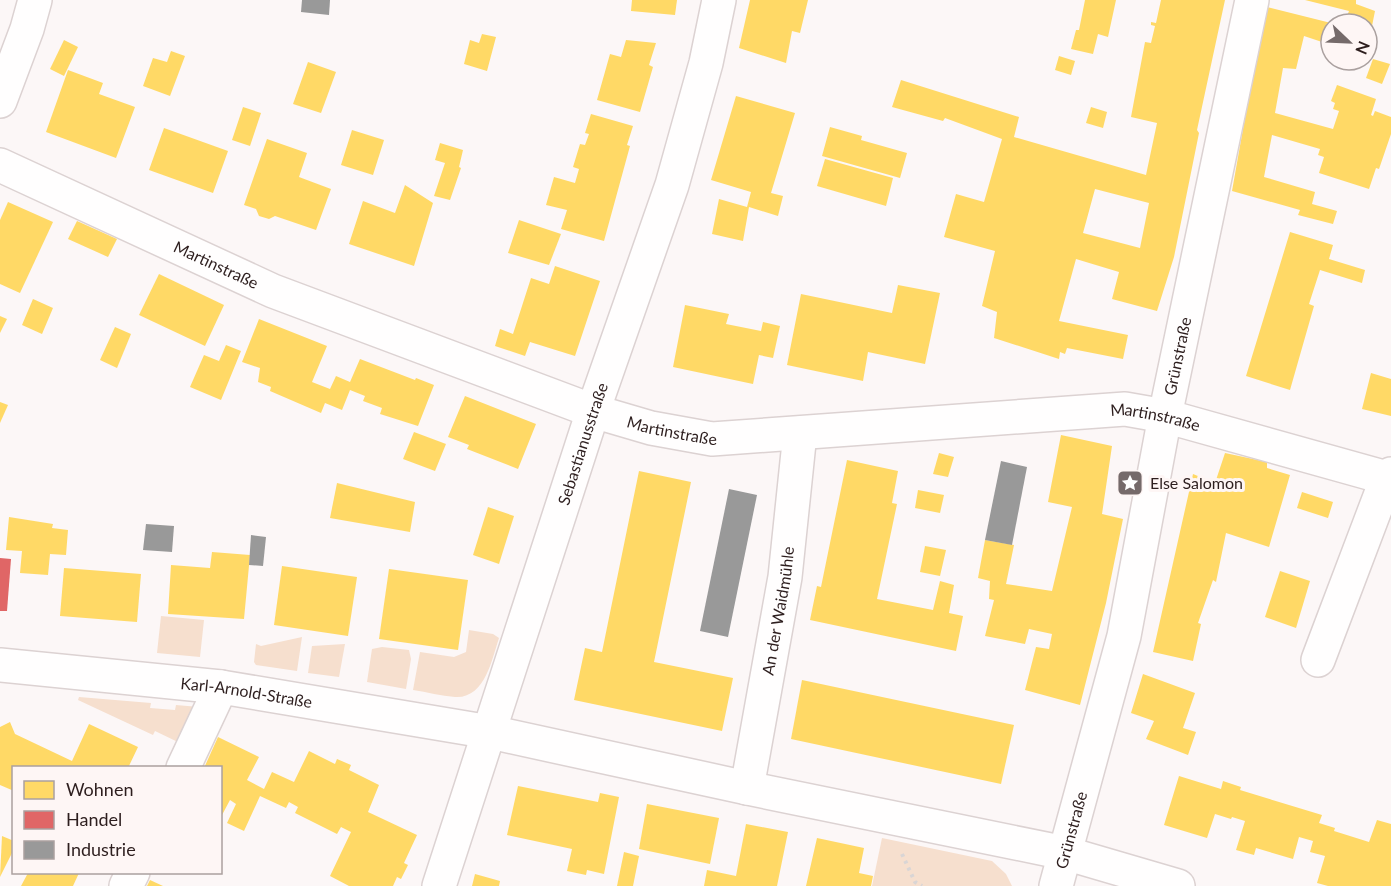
<svg xmlns="http://www.w3.org/2000/svg" width="1391" height="886" font-family="Lato,sans-serif">
<style>
.green{fill:#f6dfce}
.homes{fill:#ffd966;fill-rule:evenodd}
.shops{fill:#e06666}
.industry{fill:#999}
.lines{fill:none;stroke-linecap:round;stroke-linejoin:round}
.minor-casing{stroke:#dcd2d2;stroke-width:36}
.path{stroke:#d9d5d5;stroke-width:4;stroke-dasharray:3 4.5;stroke-linecap:butt}
.minor{stroke:#fffefe;stroke-width:33}
.labels{text-anchor:middle;stroke-width:6;stroke-linejoin:round;paint-order:stroke}
.street-label{font-size:16px;fill:#2d1e1e;stroke:#fef6f5}
.poi-label{font-size:16px;fill:#2d1e1e;stroke:#fef6f5;text-anchor:start}
</style>
<rect width="100%" height="100%" fill="#fcf7f7"/>
<g class="green">
<path d="M161,616L204,620L200,657L157,653Z"/>
<path d="M469,630L493,634L499,638C492,659 485,699 455,697C441,696 427,692 413,690L420,652L454,657L466,652Z"/>
<path d="M302,637L297,671L256,665L254,662L256,644L261,646Z"/>
<path d="M345,644L339,677L308,673L312,646Z"/>
<path d="M382,647L409,650L411,659L406,689L367,682L372,649Z"/>
<path d="M79,697L151,703L150,708L175,710L176,705L199,707L182,744L155,731L153,735L78,700Z"/>
<path d="M882,838L992,861L1006,874L1012,886H872Z"/>
</g>
<g class="homes">
<path d="M632,0H677L675,15L631,11Z"/>
<path d="M750,0H808L800,33L792,31L786,63L739,48Z"/>
<path d="M1085,0H1116L1108,37L1098,34L1093,54L1071,49L1076,30H1079Z"/>
<path d="M1161,0H1225L1197,130L1199,133L1174,257L1157,311L1112,299L1119,272L1076,259L1059,321L1128,335L1123,359L1067,348L1065,354L1060,352L1059,359L994,338L997,312L982,306L995,251L944,237L956,194L984,202L1002,139L945,118L943,121L892,107L901,80L1019,117L1014,137L1146,175L1157,123L1131,117L1145,42L1151,43L1155,26L1151,25V22L1156,23ZM1095,189L1149,203L1140,248L1083,233Z"/>
<path d="M1305,0H1356V4L1375,11L1372,26L1347,16L1349,11Z"/>
<path d="M1267,7L1331,23V45L1304,36L1296,69L1283,68L1275,113L1333,129L1339,111L1333,109L1335,103L1331,101L1337,85L1376,99L1371,115L1373,116L1375,111L1391,117V134L1379,169L1376,168L1369,189L1319,173L1324,157L1318,155L1320,149L1272,135L1264,177L1315,192L1312,204L1337,211L1333,224L1298,215L1300,210L1232,191L1258,44Z"/>
<path d="M482,34L496,37L487,71L464,64L470,40L479,43Z"/>
<path d="M64,40L78,47L64,76L50,69Z"/>
<path d="M626,40L656,43L649,65L653,67L640,112L597,100L610,54L621,57Z"/>
<path d="M171,51L185,56L170,96L143,86L153,58L167,62Z"/>
<path d="M1059,56L1075,61L1071,75L1055,70Z"/>
<path d="M1373,59L1390,64L1382,84L1366,78Z"/>
<path d="M308,62L336,72L321,113L293,104Z"/>
<path d="M68,70L103,83L99,94L135,107L116,158L46,132Z"/>
<path d="M736,96L795,113L771,193L783,196L778,216L749,207L743,241L712,234L719,199L747,207L751,192L711,180Z"/>
<path d="M243,107L261,113L250,146L232,140Z"/>
<path d="M1091,107L1107,112L1103,128L1086,123Z"/>
<path d="M591,114L633,126L627,145L630,146L604,241L561,229L567,210L546,205L554,177L575,183L579,169L573,167L580,144L585,145L589,134L585,133Z"/>
<path d="M830,127L862,136L861,140L907,153L900,178L822,156Z"/>
<path d="M164,128L228,151L213,193L149,170Z"/>
<path d="M352,130L384,140L373,175L341,165Z"/>
<path d="M267,139L307,153L299,177L331,189L316,230L275,216L269,219L259,216L256,209L244,205Z"/>
<path d="M440,143L463,150L459,167L461,168L450,200L434,196L445,163L435,160Z"/>
<path d="M825,159L893,178L886,206L817,186Z"/>
<path d="M405,185L433,203L414,266L349,244L363,201L395,213Z"/>
<path d="M8,202L53,222L20,293L0,284V220Z"/>
<path d="M519,220L561,234L549,265L508,253Z"/>
<path d="M77,221L117,239L108,257L68,239Z"/>
<path d="M1290,232L1333,245L1329,259L1365,270L1362,283L1320,270L1309,304L1314,306L1290,390L1246,376Z"/>
<path d="M555,266L600,281L575,356L530,342L525,356L495,346L500,329L513,334L531,278L549,284Z"/>
<path d="M159,274L224,305L205,346L139,315Z"/>
<path d="M898,285L940,293L925,364L868,352L863,381L787,365L801,294L892,313Z"/>
<path d="M33,299L53,308L42,334L22,325Z"/>
<path d="M685,305L729,314L726,324L761,331L763,322L780,326L773,358L759,355L753,384L673,367Z"/>
<path d="M0,316L7,319L0,333Z"/>
<path d="M259,319L327,346L312,382L330,389L336,376L350,382L360,359L415,380L416,378L434,385L418,426L380,414L382,408L363,401L365,396L350,390L342,410L325,403L321,413L270,391L271,387L258,382L260,368L242,362Z"/>
<path d="M115,327L131,334L117,368L100,360Z"/>
<path d="M226,345L241,351L221,400L190,387L204,355L219,361Z"/>
<path d="M1371,373L1391,379V416L1362,409Z"/>
<path d="M465,396L536,424L518,469L467,449L469,445L448,437Z"/>
<path d="M0,402L8,405L0,423Z"/>
<path d="M414,432L446,444L435,471L403,459Z"/>
<path d="M1061,435L1112,446L1102,514L1123,519L1106,603L1080,705L1025,690L1036,647L1049,649L1052,634L1029,629L1025,644L985,636L994,600L989,599L990,581L978,578L985,540L1014,545L1006,584L1052,591L1072,507L1048,502Z"/>
<path d="M939,453L954,457L948,477L933,474Z"/>
<path d="M1225,453L1267,462V468L1290,475L1269,547L1226,533L1216,582L1213,580L1198,623L1201,624L1193,661L1153,652L1193,474L1215,483Z"/>
<path d="M847,460L898,471L892,503L897,504L877,599L933,610L940,581L954,585L949,613L963,616L956,651L810,620L817,586L821,587Z"/>
<path d="M639,471L691,482L654,662L733,678L722,731L574,700L585,648L602,652Z"/>
<path d="M337,483L415,502L410,532L330,518Z"/>
<path d="M918,490L944,495L940,513L915,508Z"/>
<path d="M1302,492L1333,502L1328,518L1297,508Z"/>
<path d="M488,507L514,516L499,564L473,555Z"/>
<path d="M9,517L53,524L52,528L68,530L66,555L50,554L48,575L20,573L22,551L6,550Z"/>
<path d="M925,546L946,550L940,576L920,572Z"/>
<path d="M212,552L250,555L244,619L168,614L171,565L210,568Z"/>
<path d="M282,566L357,577L348,636L274,625Z"/>
<path d="M64,568L141,574L137,622L60,616Z"/>
<path d="M389,569L468,580L458,650L379,639Z"/>
<path d="M1280,571L1310,581L1296,628L1265,617Z"/>
<path d="M1143,674L1195,693L1183,728L1196,732L1188,755L1146,739L1154,721L1131,713Z"/>
<path d="M802,680L1014,725L1001,784L791,739Z"/>
<path d="M10,722L15,734L72,761L89,724L138,747L128,768H14V791L0,785V727Z"/>
<path d="M218,737L259,757L247,780L264,789L272,772L294,782L309,751L335,764L337,759L351,765L349,770L379,785L368,812L417,835L404,863L408,865L401,879L397,877L393,886H349L330,876L351,832L341,827L337,834L295,813L298,807L289,802L286,808L260,796L244,831L227,823L236,804L230,800L222,815L220,814V768H204Z"/>
<path d="M1179,776L1221,789L1223,781L1241,787L1240,790L1322,815L1319,823L1335,828L1334,831L1369,842L1377,820L1391,824V886H1328L1317,883L1325,856L1310,852L1313,841L1299,837L1293,859L1256,848L1254,855L1236,850L1245,821L1232,817L1231,819L1215,814L1207,838L1164,825Z"/>
<path d="M518,786L598,802L600,793L619,797L604,874L587,870L586,875L567,871L572,849L507,835Z"/>
<path d="M647,804L719,818L710,864L639,849Z"/>
<path d="M746,824L788,832L777,886H704L707,870L736,876Z"/>
<path d="M2,836L14,841V849L0,877Z"/>
<path d="M817,838L864,848L859,873L873,876L871,886H806Z"/>
<path d="M624,852L639,856L633,886H617Z"/>
<path d="M28,873H79L73,886H21Z"/>
<path d="M475,874L500,881L499,886H472Z"/>
<path d="M150,880L163,886H147Z"/>
</g>
<path class="shops" d="M0,558L11,559L7,611H0Z"/>
<g class="industry">
<path d="M302,0H330L329,15L301,12Z"/>
<path d="M1001,461L1027,467L1012,545L985,540Z"/>
<path d="M729,489L757,495L728,637L700,631Z"/>
<path d="M146,524L174,526L172,552L143,550Z"/>
<path d="M251,535L266,537L263,566L249,565Z"/>
</g>
<g class="lines">
<defs>
<g id="minor">
<path d="M0,101L27,29L35,0"/>
<path id="s1" d="M0,165L273,291L593,411L651,428L712,439L1125,409L1165,416L1387,478"/>
<path d="M1318,660L1387,478L1391,474"/>
<path id="s2" d="M0,665L221,687L490,732L747,788L1065,853L1178,886"/>
<path d="M183,768L221,687"/>
<path id="s3" d="M747,788L785,577L800,433"/>
<path d="M126,886L133,872"/>
<path id="s4" d="M439,886L593,411L672,185L706,63L719,0"/>
<path id="s5" d="M1056,886L1124,636L1165,416L1252,0"/>
</g>
</defs>
<use href="#minor" class="minor-casing"/>
<path class="path" d="M902,854L915,882L922,886"/>
<use href="#minor" class="minor"/>
</g>
<defs>
<symbol id="sight-square" viewBox="-11 -11 22 22"><rect x="-9" y="-9" width="18" height="18" rx="4" fill="#756a6a" stroke="#fef6f5"/><path d="M0-6L1.8-2.2L6-1.7L2.9 1.2L3.7 5.4L0 3.3L-3.7 5.4L-2.9 1.2L-6-1.7L-1.8-2.2Z" fill="#fff"/></symbol>
</defs>
<g fill-rule="evenodd">
<use href="#sight-square" x="1115" y="468" width="30" height="30"/>
</g>
<g class="labels">
<g class="street-label">
<text dy="6" stroke="none"><textPath href="#s1" startOffset="238">Martinstraße</textPath></text>
<text dy="6" stroke="none"><textPath href="#s5" startOffset="544">Grünstraße</textPath></text>
<text dy="6" stroke="none"><textPath href="#s1" startOffset="1210">Martinstraße</textPath></text>
<text dy="6" stroke="none"><textPath href="#s1" startOffset="724">Martinstraße</textPath></text>
<text dy="6" stroke="none"><textPath href="#s4" startOffset="465">Sebastianusstraße</textPath></text>
<text dy="6" stroke="none"><textPath href="#s3" startOffset="180">An der Waidmühle</textPath></text>
<text dy="6" stroke="none"><textPath href="#s2" startOffset="248">Karl-Arnold-Straße</textPath></text>
<text dy="6" stroke="none"><textPath href="#s5" startOffset="58">Grünstraße</textPath></text>
</g>
<g class="poi-label">
<text x="1150" y="489">Else Salomon</text>
</g>
</g>
<rect x="12" y="766" width="210" height="108" fill="#fef6f5" stroke="#aaa09f" stroke-width="1.5"/>
<rect x="24" y="781" width="30" height="18" fill="#ffd966" stroke="#aaa09f" stroke-width="1.5"/>
<text x="66" y="796" font-size="18" fill="#2d1e1e">Wohnen</text>
<rect x="24" y="811" width="30" height="18" fill="#e06666" stroke="#aaa09f" stroke-width="1.5"/>
<text x="66" y="826" font-size="18" fill="#2d1e1e">Handel</text>
<rect x="24" y="841" width="30" height="18" fill="#999999" stroke="#aaa09f" stroke-width="1.5"/>
<text x="66" y="856" font-size="18" fill="#2d1e1e">Industrie</text>
<g transform="translate(1349 42) rotate(113)"><circle r="28" fill="#fef6f5" stroke="#aaa09f" stroke-width="1.5"/>
<path d="M0-4.5L10 22L0 15L-10 22Z" fill="#756a6a"/>
<text y="-9" font-size="16" font-weight="bold" text-anchor="middle" fill="#2d1e1e">N</text>
</g>
</svg>
